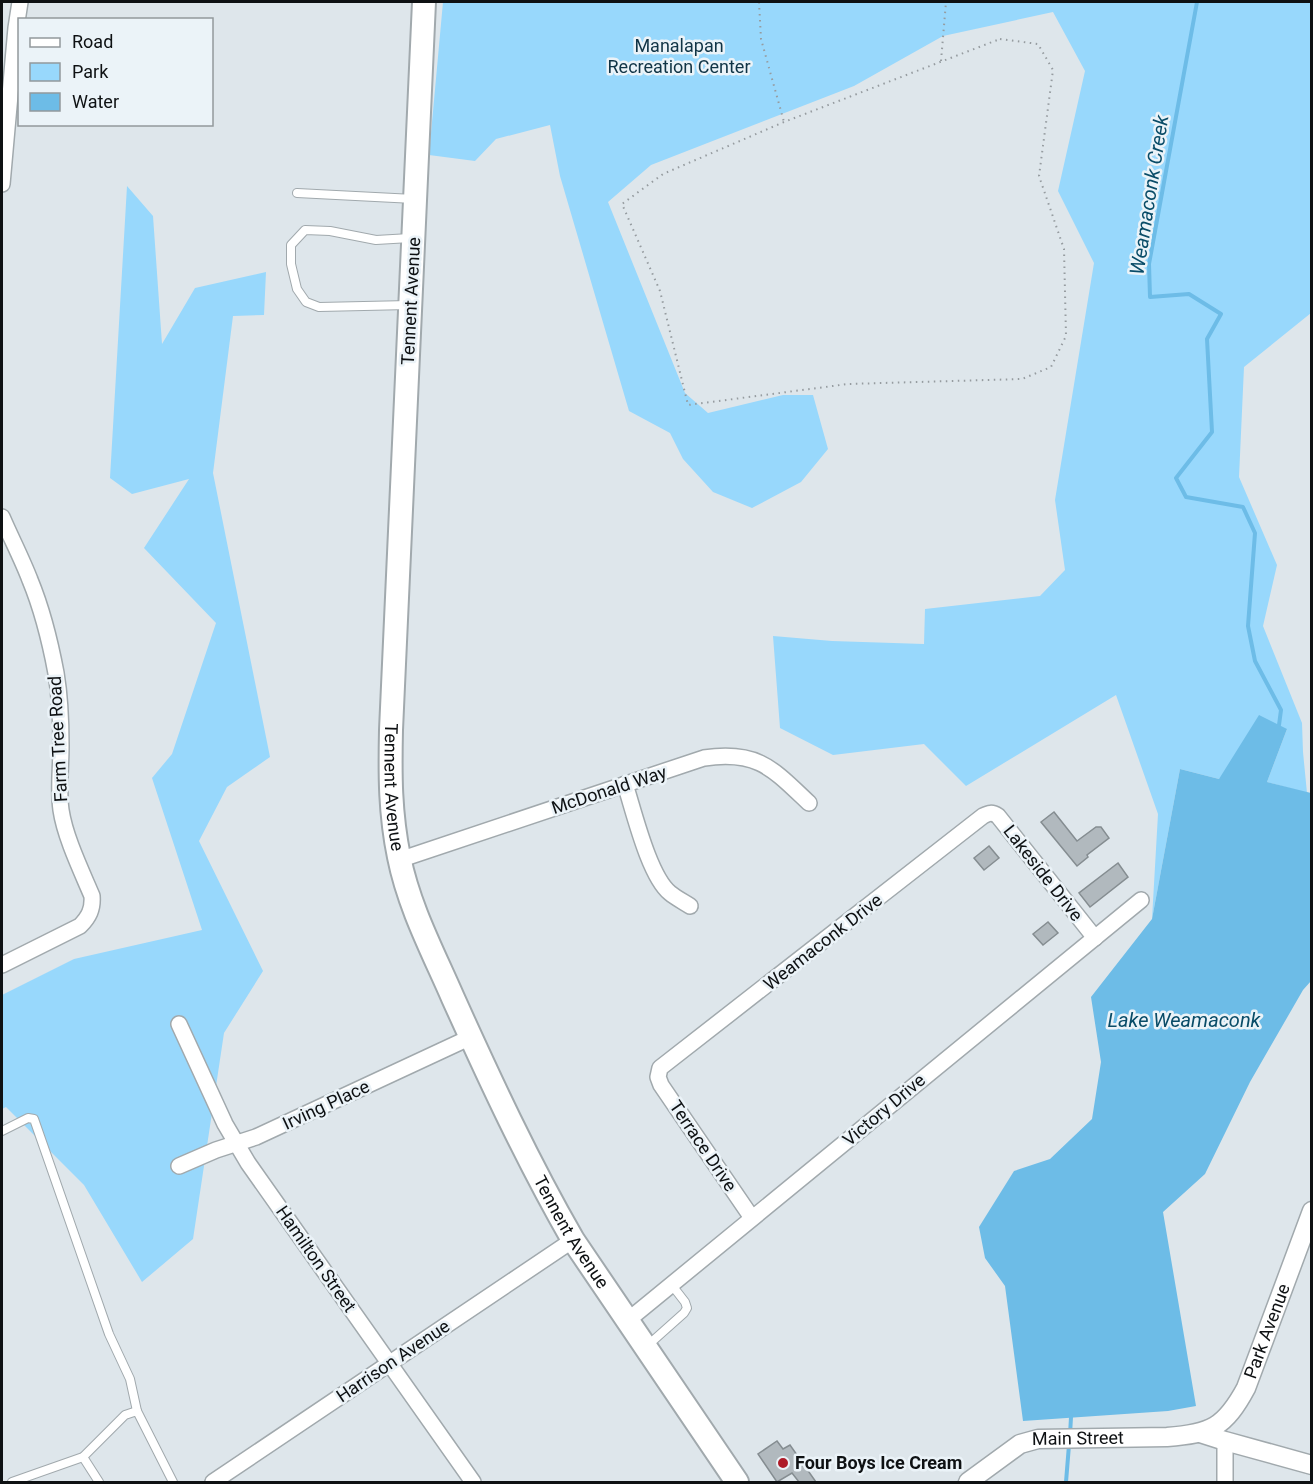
<svg xmlns="http://www.w3.org/2000/svg" width="1313" height="1484" font-family="Roboto,sans-serif">
<style>
.green{fill:#98d8fc}
.water{fill:#6dbce7}
.lines{fill:none;stroke-linecap:round;stroke-linejoin:round}
.stream{stroke:#6dbce7;stroke-width:4}
.building{fill:#b1b9be;stroke:#858d91;stroke-width:1.5}
.service-casing{stroke:#a1a9ad;stroke-width:10}
.minor-casing{stroke:#a1a9ad;stroke-width:18}
.tertiary-casing{stroke:#a1a9ad;stroke-width:21}
.primary-casing{stroke:#a1a9ad;stroke-width:26}
.path{stroke:#969ca0;stroke-width:2;stroke-dasharray:1.5 4.5;stroke-linecap:butt}
.service{stroke:#fff;stroke-width:8}
.minor{stroke:#fff;stroke-width:15}
.tertiary{stroke:#fff;stroke-width:18}
.primary{stroke:#fff;stroke-width:22}
.poi-dot{fill:#ae1b28;stroke:#ebf3f8;stroke-width:2}
.labels{text-anchor:middle;stroke-width:5;stroke-linejoin:round;paint-order:stroke}
.park-label{font-size:18px;fill:#103446;stroke:#ebf3f8}
.street-label{font-size:18px;fill:#0e1113;stroke:#ebf3f8}
.poi-label{font-size:18px;font-weight:bold;fill:#0e1113;stroke:#ebf3f8;text-anchor:start}
.water-label{font-size:20px;font-style:italic;fill:#094c68;stroke:#ebf3f8}
</style>
<rect width="100%" height="100%" fill="#dee6eb"/>
<g class="green">
<path d="M443,2H1311V313L1244,367L1239,477L1277,565L1263,626L1302,723L1303,752L1307,793L1267,782L1287,729L1219,779L1180,769L1152,919L1158,814L1116,695L966,786L924,744L833,755L780,728L773,636L832,641L924,644L925,609L1040,596L1065,570L1055,500L1094,263L1058,191L1085,71L1053,12L943,36L854,86L651,165L608,202L685,393L708,413L783,395H813L828,449L801,482L752,508L713,492L683,459L670,433L629,411L560,176L550,125L496,139L475,161L429,155Z"/>
<path d="M127,186L153,216L162,344L195,288L266,272L264,315L233,316L213,473L270,757L227,787L199,841L263,971L224,1033L193,1239L142,1282L84,1185L6,1107L2,1109V995L74,959L202,930L152,778L172,754L216,623L144,548L189,479L132,494L110,478Z"/>
</g>
<path class="water" d="M1259,715L1287,729L1267,782L1311,793V981L1303,990L1250,1082L1205,1174L1163,1212L1196,1406L1168,1411L1023,1421L1005,1286L985,1258L979,1227L1014,1171L1050,1159L1092,1119L1101,1062L1091,997L1152,919L1180,769L1219,779Z"/>
<g class="lines">
<g class="stream">
<path d="M1197,2L1149,264L1150,297L1189,294L1221,314L1207,339L1212,432L1176,478L1186,497L1243,507L1255,533L1248,626L1255,661L1281,710L1279,725"/>
<path d="M1070,1435L1071,1417"/>
<path d="M1066,1482L1069,1445"/>
</g>
</g>
<g class="building">
<path d="M1054,812L1077,841L1096,827H1101L1109,838L1087,855L1088,857L1077,866L1041,822Z"/>
<path d="M989,846L999,858L984,870L974,858Z"/>
<path d="M1118,863L1128,877L1090,907L1079,893Z"/>
<path d="M1048,922L1058,933L1043,945L1033,934Z"/>
<path d="M777,1441L783,1449L790,1445L816,1482H799L792,1473L777,1482L758,1454Z"/>
</g>
<g class="lines">
<defs>
<g id="service">
<path d="M297,193L414,199"/>
<path d="M409,305L319,307L306,302L297,289L291,264V245L305,230L330,231L376,240L410,238"/>
<path d="M2,1131L28,1118L34,1119L109,1334L130,1379L137,1411"/>
<path d="M647,1346L684,1313L687,1308L685,1302L671,1284"/>
<path d="M83,1457L99,1482"/>
<path d="M12,1482L83,1457L125,1415L137,1411L173,1482"/>
</g>
<g id="minor">
<path d="M2,184L16,28L20,2"/>
<path d="M2,517C11,538 22,559 30,580C42,609 50,641 56,673C60,697 61,721 61,746C61,767 58,789 61,810C65,837 81,870 92,896C93,909 89,917 80,926L2,965"/>
<path d="M625,784C634,812 649,876 670,893C676,898 684,902 690,906"/>
<path d="M399,860L704,758C758,750 773,769 809,803"/>
<path d="M179,1024L225,1124L248,1163L473,1482"/>
<path d="M179,1166L216,1150L256,1137L471,1037"/>
<path d="M752,1218L661,1085L658,1077L660,1068L983,816C989,813 992,812 998,816L1095,938"/>
<path d="M627,1321L1141,900"/>
<path d="M213,1482L573,1240"/>
<path d="M1225,1482V1441"/>
</g>
<g id="tertiary">
<path d="M1200,1433L1225,1441L1312,1465"/>
<path id="s1" d="M968,1482L1020,1444L1038,1439L1167,1437C1211,1434 1225,1427 1246,1388L1312,1211"/>
</g>
<g id="primary">
<path id="s2" d="M424,2L391,730C390,775 390,813 399,857C409,907 433,952 453,998C490,1080 528,1162 573,1240L737,1482"/>
</g>
</defs>
<use href="#service" class="service-casing"/>
<use href="#minor" class="minor-casing"/>
<use href="#tertiary" class="tertiary-casing"/>
<use href="#primary" class="primary-casing"/>
<g class="path">
<path d="M759,2L761,39L784,122"/>
<path d="M1000,39L1038,44L1053,70L1039,176L1064,249L1066,336L1051,367L1022,379L848,384L688,405L660,291L622,204L663,174L784,122Z"/>
<path d="M941,61L946,2"/>
</g>
<use href="#service" class="service"/>
<use href="#minor" class="minor"/>
<use href="#tertiary" class="tertiary"/>
<use href="#primary" class="primary"/>
</g>
<circle class="poi-dot" cx="783" cy="1463" r="6"/>
<g class="labels">
<g class="park-label">
<text x="679" y="52">Manalapan<tspan x="679" dy="21">Recreation Center</tspan></text>
</g>
<g class="street-label">
<text transform="translate(411 301) rotate(-87)" y="6">Tennent Avenue</text>
<text transform="translate(58 739) rotate(-93)" y="6">Farm Tree Road</text>
<text dy="6" stroke="none"><textPath href="#s2" startOffset="786">Tennent Avenue</textPath></text>
<text transform="translate(609 790) rotate(-18)" y="6">McDonald Way</text>
<text transform="translate(1043 873) rotate(52)" y="6">Lakeside Drive</text>
<text transform="translate(823 942) rotate(-38)" y="6">Weamaconk Drive</text>
<text transform="translate(326 1105) rotate(-25)" y="6">Irving Place</text>
<text transform="translate(884 1110) rotate(-40)" y="6">Victory Drive</text>
<text transform="translate(703 1146) rotate(56)" y="6">Terrace Drive</text>
<text dy="6" stroke="none"><textPath href="#s2" startOffset="1270">Tennent Avenue</textPath></text>
<text transform="translate(316 1259) rotate(55)" y="6">Hamilton Street</text>
<text dy="6" stroke="none"><textPath href="#s1" startOffset="372">Park Avenue</textPath></text>
<text transform="translate(393 1361) rotate(-34)" y="6">Harrison Avenue</text>
<text dy="6" stroke="none"><textPath href="#s1" startOffset="123">Main Street</textPath></text>
</g>
<g class="poi-label">
<text x="795" y="1469">Four Boys Ice Cream</text>
</g>
<g class="water-label">
<text transform="translate(1149 195) rotate(-81)" y="7">Weamaconk Creek</text>
<text x="1184" y="1027">Lake Weamaconk</text>
</g>
</g>
<rect width="1313" height="1484" fill="none" stroke="#0e1113" stroke-width="6"/>
<rect x="18" y="18" width="195" height="108" fill="#ebf3f8" stroke="#93999c" stroke-width="1.5"/>
<rect x="30" y="38" width="30" height="9" fill="#ffffff" stroke="#93999c" stroke-width="1.5"/>
<text x="72" y="48" font-size="18" fill="#0e1113">Road</text>
<rect x="30" y="63" width="30" height="18" fill="#98d8fc" stroke="#93999c" stroke-width="1.5"/>
<text x="72" y="78" font-size="18" fill="#0e1113">Park</text>
<rect x="30" y="93" width="30" height="18" fill="#6dbce7" stroke="#93999c" stroke-width="1.5"/>
<text x="72" y="108" font-size="18" fill="#0e1113">Water</text>
</svg>
